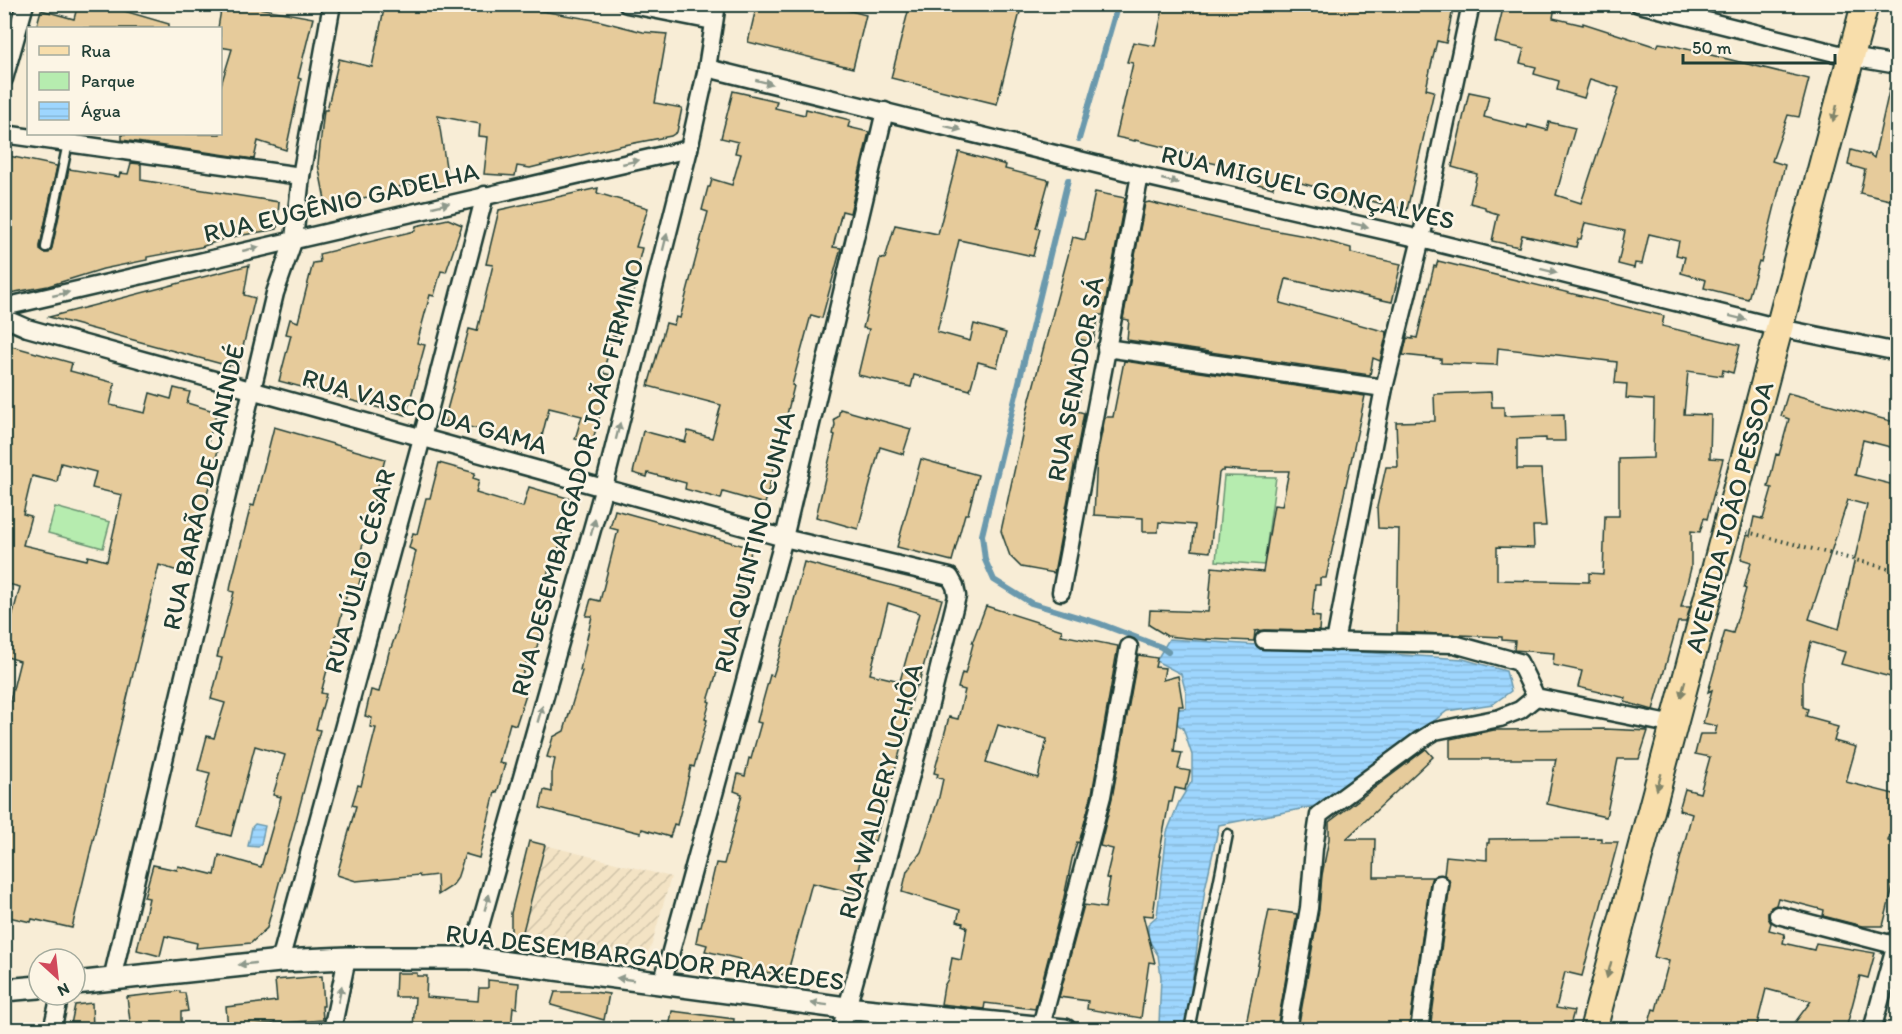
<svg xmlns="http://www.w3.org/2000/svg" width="1902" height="1034" font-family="Itim,sans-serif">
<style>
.industrial{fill:url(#industrial-furrows)}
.park{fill:#b6ecaf;stroke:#6a9472;stroke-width:1.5}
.water{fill:url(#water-rules);stroke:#6b99ad;stroke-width:1.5}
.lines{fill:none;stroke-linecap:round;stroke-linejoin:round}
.stream{stroke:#6b99ad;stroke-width:6}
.building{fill:#e6cb9b;stroke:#1f3d34;stroke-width:1.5;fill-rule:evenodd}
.service-casing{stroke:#1f3d34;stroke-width:13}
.minor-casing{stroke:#1f3d34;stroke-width:21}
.tertiary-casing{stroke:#1f3d34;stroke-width:26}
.primary-casing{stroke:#1f3d34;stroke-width:30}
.path{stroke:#1f3d34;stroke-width:4;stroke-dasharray:1.5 4.5;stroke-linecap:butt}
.service{stroke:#fcf5e5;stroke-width:8}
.minor{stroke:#fcf5e5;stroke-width:16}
.tertiary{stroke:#fcf5e5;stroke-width:21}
.primary{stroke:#f8deab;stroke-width:26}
.oneway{fill:#8e998c}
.oneway2{fill:#81856a}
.labels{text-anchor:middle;stroke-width:5;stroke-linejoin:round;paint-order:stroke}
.street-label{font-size:26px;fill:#1f3d34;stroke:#fcf5e5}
</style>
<defs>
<pattern id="industrial-furrows" width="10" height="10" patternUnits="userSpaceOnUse" patternTransform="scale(1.5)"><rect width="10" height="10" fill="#f3e3c4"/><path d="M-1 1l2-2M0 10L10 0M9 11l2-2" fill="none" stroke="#d0c4a9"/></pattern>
<pattern id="water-rules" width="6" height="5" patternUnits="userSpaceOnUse" patternTransform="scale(1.5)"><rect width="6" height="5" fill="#9ed6fe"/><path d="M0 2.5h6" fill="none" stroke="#88b9da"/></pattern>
</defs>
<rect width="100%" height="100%" fill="#f8edd6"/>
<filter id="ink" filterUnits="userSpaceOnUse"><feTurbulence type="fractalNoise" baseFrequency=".0167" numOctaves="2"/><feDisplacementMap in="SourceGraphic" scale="12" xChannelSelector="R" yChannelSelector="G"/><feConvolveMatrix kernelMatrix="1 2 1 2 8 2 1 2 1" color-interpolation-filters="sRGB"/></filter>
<g filter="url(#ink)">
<path class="industrial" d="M529,841L671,877L651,947L647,953L642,956L634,957L511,942L510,916Z"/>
<g class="park">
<path d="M1224,476L1276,477L1264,565L1216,561Z"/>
<path d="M55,507L110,522L103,548L48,533Z"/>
</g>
<g class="water">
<path d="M1169,639L1463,659L1506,671L1511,691L1493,704L1447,711L1326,804L1219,825L1205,889L1186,1028L1159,1024L1161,977L1158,955L1148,939V924L1157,916L1167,832L1179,802L1192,781V755L1183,728L1169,719L1171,710L1186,708V693L1181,674L1156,661Z"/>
<path d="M255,824L265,826L261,844L258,847L248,846L252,827Z"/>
</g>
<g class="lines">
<g class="stream">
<path d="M1079,139L1118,4"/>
<path d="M1068,180L982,535L985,560L994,580L1031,603L1098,623L1161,647L1168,652"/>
</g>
</g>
<g class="building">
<path d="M78,4H115L114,8L169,24V28H36L41,10L74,19Z"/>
<path d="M222,4H237L313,18L298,78L301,79L286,150L258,141L254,159L122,140V134H220V88L232,49L220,47V28H218Z"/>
<path d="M385,4H501L600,21L643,32L667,34L655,103L682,108L677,132L671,136L619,146L530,168L517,166L515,176L484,174L488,137L479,136L480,124L438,116L449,186L434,190L432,180L398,187L399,191L326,205L318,164L324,110H327L339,59L372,67Z"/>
<path d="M757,4H825L866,15L853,68L748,42Z"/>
<path d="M910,4H1022L997,104L891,78Z"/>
<path d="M1164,4H1454L1446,43L1437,41L1430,70L1426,89L1434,91L1407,210L1359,198L1357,208L1324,200L1326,190L1276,176L1273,188L1231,177L1234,168L1191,158L1192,154L1135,140V141L1116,137L1133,63L1127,62L1133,42L1155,46Z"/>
<path d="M1504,4H1547L1555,7L1553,18L1583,25V23L1657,47L1659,43L1666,44L1809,79L1799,117L1788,115L1772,161L1785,165L1761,262L1759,261L1748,299L1704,288L1706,280L1681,273L1685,257L1676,255L1679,241L1649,234L1642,264L1635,263L1634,268L1618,264L1625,231L1587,223H1585L1581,239H1578L1576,247L1522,235L1519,247L1492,241L1498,214L1485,210V207L1470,203L1477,174L1452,167L1469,92L1489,96L1484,117L1527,128L1528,125L1547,130L1549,122L1575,128L1556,195L1581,203L1619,88L1590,79L1584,98L1557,90L1559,81L1534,74L1536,67L1520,63L1524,49L1495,42Z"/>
<path d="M1891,82L1898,83V202L1860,193L1865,170L1848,165L1851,150L1868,155L1869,154L1874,158Z"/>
<path d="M733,91L777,101L775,108L805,115L806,109L850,120L848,127L869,132L850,213L842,211L833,247L841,248L822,318L811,315L792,385L794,386L765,504L723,492L721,499L685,489L686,483L648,473L647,477L633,473L643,431L685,442L688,431L712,438L721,405L648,386L666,323L674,325L676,317L680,318L708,212L702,210L708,187H710L712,179L732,185L741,154L735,153L738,142L721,138Z"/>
<path d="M959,152L1006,165L1005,169L1049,180L1036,228L1040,229L1033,256L959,240L937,332L970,341L974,324L1006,333L997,367L978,362L970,390L914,375L911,387L858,375L869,329L863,328L880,258L885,259L895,225L938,234Z"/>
<path d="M4,155L57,166L40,246V250L44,253H49L52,248L69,169L119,177L120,173L128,174L131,163L141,164V180L279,202L277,229L221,239V240L201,247L147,257V260L103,269L48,286L4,294Z"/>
<path d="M598,188L597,193L648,208L636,247L642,248L637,268H640L630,305L625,304L616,336L613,335L603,373L611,375L592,443L575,439L582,416L549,408L540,444L444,421L469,329L477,331L493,265L486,264L499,210Z"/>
<path d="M1095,192L1125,198L1103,315H1099L1093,342L1077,339L1075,380L1082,381L1077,411L1084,413L1054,573L1021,567L1010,556L1001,531L1029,403L1073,237L1085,240Z"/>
<path d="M1149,202L1245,225L1311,237L1351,248V253L1401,264L1392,302L1286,279L1280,303L1387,332L1380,361L1373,358L1370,375L1127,340L1129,320L1123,319L1145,203Z"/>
<path d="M448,219L462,225L446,272L441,271L434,296L430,295L417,343L425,345L406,415L279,381L291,335L286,334L290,319L298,322L313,263L320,262L319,254L415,231L416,226Z"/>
<path d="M1438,261L1664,316L1662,326L1740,345L1733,373L1723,370L1722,376L1688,371L1684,414L1711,415L1710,458L1723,459L1707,519L1704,518L1700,532L1691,531V568L1681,607H1690L1686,622H1678L1653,710L1625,702L1626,698L1578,687L1582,671L1553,665L1554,653L1514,650L1515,641L1502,640V637L1397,632L1399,529L1378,528L1377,507L1386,467H1398L1396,422L1435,421L1434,394L1491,392L1492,407H1504V416L1564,414L1565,441H1546V438L1517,439V469H1541L1546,526H1533L1534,548L1497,547V580L1589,582V573L1603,574L1605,516H1619V459L1653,458L1654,400L1626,398L1627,384L1615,383L1617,362L1498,348L1497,365L1441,363V359L1403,355L1407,338L1413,339V337L1417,338L1434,266L1436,267Z"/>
<path d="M249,265L244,295L255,298L238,367L229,364V366L49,317Z"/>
<path d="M4,344L72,363L70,371L115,383L110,405L145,413L150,393L171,399L174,388L190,392L187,403L217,412L207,446L218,450L187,574L159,565L72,928L32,919L31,922L4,916V725L20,661L4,656V647L20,587L4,583ZM61,463L96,472L92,488L122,495L107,561L88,556L87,560L23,545L31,516L23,514L32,476L57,482Z"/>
<path d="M1124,361L1365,396L1326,578H1320V585H1315L1312,616L1320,617L1319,631L1264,630L1255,631L1254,641L1207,639V640L1167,636L1149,625L1150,610L1208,612L1212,567L1263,572L1274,505L1282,506L1289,471H1252L1224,469V471H1221L1219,473L1210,552L1192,550L1195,525L1159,522L1158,532H1143V518L1094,515L1097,456L1105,417H1113Z"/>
<path d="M1788,393L1898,423V449L1863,440L1855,475L1898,486V679L1841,664L1845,652L1811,642L1803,677V707L1808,709L1806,716L1828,722L1827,724L1838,727L1834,741L1856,747L1846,782L1898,795V805L1888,841L1898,843V867L1883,926H1862L1823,916L1824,910L1778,898L1776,905L1771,907L1768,912V918L1771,923L1769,930L1785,934L1783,943L1814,950L1816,943L1875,953L1868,978L1860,976L1846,1029H1790L1811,1001L1766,989L1756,1029H1647L1653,1009L1656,1010L1669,961L1654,957L1692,814L1679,810L1685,789L1700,793L1710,757L1695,754L1700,734H1715L1717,726L1703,723L1712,690L1708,692L1725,631L1733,633L1746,589L1744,588L1751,562L1741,559L1747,535L1750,536L1754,517L1763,519L1772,488L1768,487L1776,454L1779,455L1789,419L1781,416ZM1848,500L1867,505L1839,629L1809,619Z"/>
<path d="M840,409L911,429L903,454L880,447L858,529L816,517L835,435L833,434L835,425L834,419L838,417Z"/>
<path d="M274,427L385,459L360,555L366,557L357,592L348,590L321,693L326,694L316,729L320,730L267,928L251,943L196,948L197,943L165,936L160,956L137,950L149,898L144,897L153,865L177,870L178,866L215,875L219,855L261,867L281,797L273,795L285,755L255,746L231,836L196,827L210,773L198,770L207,736L214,738L225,703L211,699L222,658L217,657L234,592L230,591L231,584L251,505L254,506Z"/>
<path d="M921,459L978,475L968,514H965L952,561L897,547Z"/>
<path d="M439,463L475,473L473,478L479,480L476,493L523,507L529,487L571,499L558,551L554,550L544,587L546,588L542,608L547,609L534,658L528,657L518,689L527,691L516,725L510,723L499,763L505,764L497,793L495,792L479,858L465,854L457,879L452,886L438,895L437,875L420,877L419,875L356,881L337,875L356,806L352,805L358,785L361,786L376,728L370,727L372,718L365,716L371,690L379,692L390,648H391L397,631L416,551L409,548L413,533L417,534L426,498H430Z"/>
<path d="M615,510L752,548L739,592L743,593L739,605H743L728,672L718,669L708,701L710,702L705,719L707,720L694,767L691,766L682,806L677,825L674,824L670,837L642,829L641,833L540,808L544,790L552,792V773L555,759L547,757L553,737L564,731L582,671L580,670L592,616H586L591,599L600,601L618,530L610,528Z"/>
<path d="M804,562L942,599L918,686L916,685L907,718L909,719L875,841L865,839L857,875L860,876L855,893L812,883L787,975L738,969L740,959L705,951L707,945L696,942L699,927H701L716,863L724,864L731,838L742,794L734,791L738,774L745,776L749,758L751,759L761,723L757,722L770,675L773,676L780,654ZM888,603L919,613L900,681L870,674Z"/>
<path d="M986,606L1062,630L1061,635L1118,646L1092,794L1079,843L1077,842L1072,859L1063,902L1035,1009L985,1003L984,1009L941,1004L944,986L948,979L952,958L961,960L967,927L962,925L963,923L957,921L960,910L902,892L907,871L921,852L939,797L943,779L937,777L938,774L934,773L949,717L958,719L965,690L958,688L962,673L965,674L973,644L972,643ZM998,725L1047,739L1038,778L986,762Z"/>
<path d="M1138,655L1157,658L1155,667L1165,668L1163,680L1178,676L1183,706H1179L1174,752L1182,753L1178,769L1190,771L1187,785H1186L1185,790L1175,788L1172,802H1169L1159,856H1161L1153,916L1143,915L1155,963L1149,962L1141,1018L1087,1009L1088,1001L1059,997L1084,905L1105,908L1110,879L1106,878L1113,849L1100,846L1112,798Z"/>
<path d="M1605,729L1648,731L1639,759H1618L1606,817L1547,804L1556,759H1450V739L1494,730Z"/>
<path d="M1426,749L1433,757L1346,839H1375L1374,877H1432L1430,883L1409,1029H1298L1319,910L1322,875L1329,839V822Z"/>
<path d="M1601,838V842H1618L1582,976L1565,972L1556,1008L1574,1011L1569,1029H1430L1450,885L1449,880L1444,875L1446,856L1487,860V843H1489V839Z"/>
<path d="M529,841L545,845L518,951L511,950V913Z"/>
<path d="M1269,910L1297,914L1277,1029H1245Z"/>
<path d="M396,973H417V976H427L426,997L478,1001L479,988H488V980L519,983L517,1008L513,1007L511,1029H413L415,997H395Z"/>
<path d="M322,976L324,1006H322L323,1020L228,1027L226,1007L277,1001L275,980Z"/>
<path d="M180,991V993H185L188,1011L181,1012V1029H131L127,997Z"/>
<path d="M555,992H593L609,994L604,1020L551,1005Z"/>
<path d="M92,1003L93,1029H70L75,1005Z"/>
<path d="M672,1011L734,1019L733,1029H681L669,1028Z"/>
</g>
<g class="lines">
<defs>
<g id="service">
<path d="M46,247L68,143"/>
<path d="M1189,1030L1228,834"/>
</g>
<g id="minor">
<path d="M627,4L713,21"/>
<path d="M1639,4L1851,57L1898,65"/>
<path d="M707,68L1140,175L1421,239L1780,328L1898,352"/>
<path d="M4,79L25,4"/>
<path d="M4,134L301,176"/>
<path d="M4,307L689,149"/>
<path d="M4,318L27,328L784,538L950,577L955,586L957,596L927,716L841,1030"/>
<path d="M1106,348L1384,388"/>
<path d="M1061,592L1140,175"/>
<path d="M1264,640L1454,644L1519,662L1536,697L1674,725"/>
<path d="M1335,642L1384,388L1421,239L1471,4"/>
<path d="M1778,915L1898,946"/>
<path d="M471,958L604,487L689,149L707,68L717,4"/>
<path d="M280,961L422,438L485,195"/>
<path d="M112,979L275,293L294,239L301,176L332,4"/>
<path d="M662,984L784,538L885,111"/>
<path d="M1041,1026L1102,796L1129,647"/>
<path d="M52,1030L60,995"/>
<path d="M332,1030L347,958"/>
<path d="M1287,1030L1309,908L1314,848L1319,815L1419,741L1435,731L1500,718L1520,710L1536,697"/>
<path d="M1419,1030L1440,884"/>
<path d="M1872,1030L1898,936"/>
</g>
<g id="tertiary">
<path d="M75,983L280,961L347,958H471L846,1008L1065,1030"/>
<path d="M4,990L39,987"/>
</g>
<path id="primary" d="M1593,1030L1865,4"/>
</defs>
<use href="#service" class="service-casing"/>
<use href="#minor" class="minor-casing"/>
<use href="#tertiary" class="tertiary-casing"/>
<use href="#primary" class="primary-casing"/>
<path class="path" d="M1747,532L1898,571"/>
<use href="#service" class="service"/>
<use href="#minor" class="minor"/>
<use href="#tertiary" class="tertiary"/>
<use href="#primary" class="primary"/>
</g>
<defs><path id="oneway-solid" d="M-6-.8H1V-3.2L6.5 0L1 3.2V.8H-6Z" transform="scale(1.5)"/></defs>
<g class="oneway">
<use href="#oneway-solid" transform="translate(764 82) rotate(14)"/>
<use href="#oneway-solid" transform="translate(953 128) rotate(14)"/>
<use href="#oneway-solid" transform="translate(631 162) rotate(-13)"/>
<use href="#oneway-solid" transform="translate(1170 181) rotate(13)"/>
<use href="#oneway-solid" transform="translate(441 205) rotate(-13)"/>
<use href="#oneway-solid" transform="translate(1360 225) rotate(13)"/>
<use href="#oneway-solid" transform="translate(665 242) rotate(-76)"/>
<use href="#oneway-solid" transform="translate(251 249) rotate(-13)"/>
<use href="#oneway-solid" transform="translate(1549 271) rotate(14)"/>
<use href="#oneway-solid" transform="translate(61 294) rotate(-13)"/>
<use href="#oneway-solid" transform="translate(1738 318) rotate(14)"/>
<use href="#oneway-solid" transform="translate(618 431) rotate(-76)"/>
<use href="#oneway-solid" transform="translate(593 527) rotate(-75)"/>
<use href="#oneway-solid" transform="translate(540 714) rotate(-74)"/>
<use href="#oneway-solid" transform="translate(487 902) rotate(-74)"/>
<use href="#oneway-solid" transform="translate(247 964) rotate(174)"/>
<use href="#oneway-solid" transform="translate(625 979) rotate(-172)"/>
<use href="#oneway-solid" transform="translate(340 994) rotate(-78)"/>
<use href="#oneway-solid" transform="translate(819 1004) rotate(-173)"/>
</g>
<g class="oneway2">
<use href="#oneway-solid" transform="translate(1835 113) rotate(104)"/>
<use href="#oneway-solid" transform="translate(1683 689) rotate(105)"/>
<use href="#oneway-solid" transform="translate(1659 782) rotate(105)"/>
<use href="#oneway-solid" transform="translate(1609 970) rotate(105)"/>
</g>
</g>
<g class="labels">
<g class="street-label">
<text transform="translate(1308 187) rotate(13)" y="9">RUA MIGUEL GONÇALVES</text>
<text transform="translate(341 202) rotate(-13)" y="9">RUA EUGÊNIO GADELHA</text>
<text transform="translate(1075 379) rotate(-79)" y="9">RUA SENADOR SÁ</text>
<text transform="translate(425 411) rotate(16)" y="9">RUA VASCO DA GAMA</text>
<text transform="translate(577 477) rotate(-75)" y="9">RUA DESEMBARGADOR JOÃO FIRMINO</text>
<text transform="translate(203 487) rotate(-77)" y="9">RUA BARÃO DE CANINDÉ</text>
<text transform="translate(1729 517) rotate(-75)" y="9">AVENIDA JOÃO PESSOA</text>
<text transform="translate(754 542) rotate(-76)" y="9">RUA QUINTINO CUNHA</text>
<text transform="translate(359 571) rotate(-75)" y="9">RUA JÚLIO CÉSAR</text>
<text transform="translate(880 791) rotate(-75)" y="9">RUA WALDERY UCHÔA</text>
<text transform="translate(645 957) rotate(7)" y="9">RUA DESEMBARGADOR PRAXEDES</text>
</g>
</g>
<rect width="1902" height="1034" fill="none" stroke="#fcf5e5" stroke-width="24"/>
<rect x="12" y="12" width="1878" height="1010" fill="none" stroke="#1f3d34" stroke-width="2" filter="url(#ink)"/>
<rect x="27" y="27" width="195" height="108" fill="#fcf5e5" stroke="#a4ab9e" stroke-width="1.5"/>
<rect x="39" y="46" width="30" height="9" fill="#f8deab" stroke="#a4ab9e" stroke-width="1.5"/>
<text x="81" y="57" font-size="18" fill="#1f3d34">Rua</text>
<rect x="39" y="72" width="30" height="18" fill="#b6ecaf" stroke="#a4ab9e" stroke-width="1.5"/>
<text x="81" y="87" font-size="18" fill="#1f3d34">Parque</text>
<rect x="39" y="102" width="30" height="18" fill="url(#water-rules)" stroke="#a4ab9e" stroke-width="1.5"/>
<text x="81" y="117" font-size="18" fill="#1f3d34">Água</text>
<g transform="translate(57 977) rotate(153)"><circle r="28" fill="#fcf5e5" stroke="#a4ab9e" stroke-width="1.5"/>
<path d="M0-4.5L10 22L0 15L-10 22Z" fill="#d1495b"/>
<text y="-9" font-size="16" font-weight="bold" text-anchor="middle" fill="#1f3d34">N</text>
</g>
<path d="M1683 54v9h152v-9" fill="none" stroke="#1f3d34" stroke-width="3"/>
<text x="1692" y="54" font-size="18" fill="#1f3d34" stroke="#fcf5e5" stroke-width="4.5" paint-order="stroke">50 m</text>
</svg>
